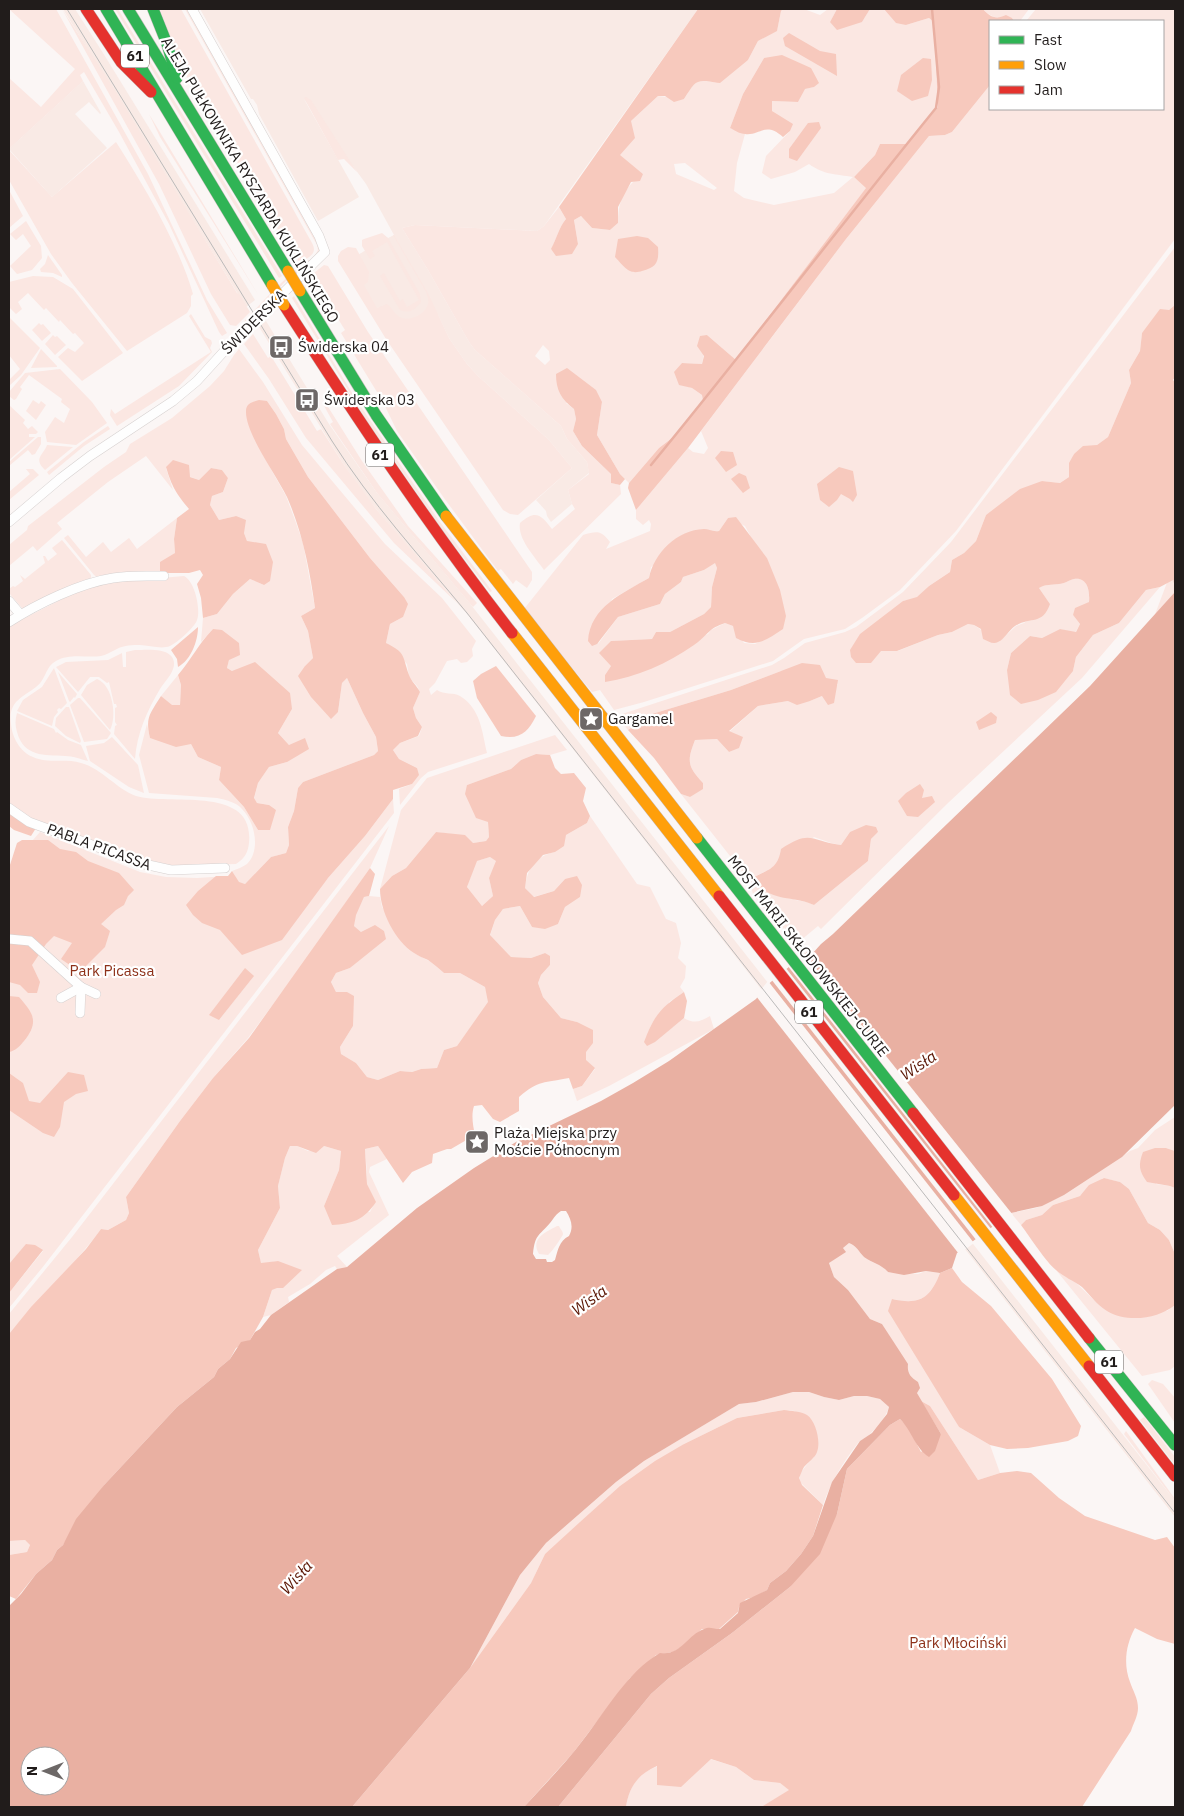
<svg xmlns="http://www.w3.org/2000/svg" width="1184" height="1816" font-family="'IBM Plex Sans',sans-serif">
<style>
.built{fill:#f9eae5}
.green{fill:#fbe7e2;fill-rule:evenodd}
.forest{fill:#f7c9bd;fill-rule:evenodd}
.water{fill:#e9b0a2;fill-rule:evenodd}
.pier{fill:#fbf6f5}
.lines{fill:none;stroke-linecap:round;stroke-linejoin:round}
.stream{stroke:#e9b0a2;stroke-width:2.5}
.street-casing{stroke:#d6d1d0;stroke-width:10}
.fast-casing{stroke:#c5bcba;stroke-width:12}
.slow-casing{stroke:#c5bcba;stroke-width:12}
.jam-casing{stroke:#c5bcba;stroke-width:12}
.street{stroke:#fefefe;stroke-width:9}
.fast{stroke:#30b455;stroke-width:11}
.slow{stroke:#ff9f0a;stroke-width:11}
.jam{stroke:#e5322d;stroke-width:11}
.tram{stroke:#bbbaba;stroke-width:1}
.slow-bridge-casing{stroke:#c5bcba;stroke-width:12;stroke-linecap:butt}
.slow-bridge{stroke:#ff9f0a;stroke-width:11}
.labels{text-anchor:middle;stroke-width:4.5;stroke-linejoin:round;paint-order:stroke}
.shield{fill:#fff;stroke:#64605f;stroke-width:1}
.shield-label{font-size:14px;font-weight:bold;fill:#211c1b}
.street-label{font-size:15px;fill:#211c1b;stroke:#fff}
.poi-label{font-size:15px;fill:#211c1b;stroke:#fff;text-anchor:start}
.park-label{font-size:15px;fill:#8d3119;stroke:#fff}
.water-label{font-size:16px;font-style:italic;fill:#5a1503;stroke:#fff}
</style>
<rect width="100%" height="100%" fill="#fbf6f5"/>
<g class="built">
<path d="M63,9H75L103,53L255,300L246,307Z"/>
<path d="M200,9H698L544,226L537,231L415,225L402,228L428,270L469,342L475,350L561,426L567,439L587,462L589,473L568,490L572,504L551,522L547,516L546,511L536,500L572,468L549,440L478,376L467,364L449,338L438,315L396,347L345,263L366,250L383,235L388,238L394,235L366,184L304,99L359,197L318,221L259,114L257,105L253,99H251Z"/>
<path d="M83,81L101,113L100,114L89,102L75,114L107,148L52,197L9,149Z"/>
<path d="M266,321L329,424L377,493L468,601L1175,1501V1517L467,614L411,551L367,498L344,465L259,327Z"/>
</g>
<g class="green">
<path d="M9,9H56L148,174L207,300L227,333L222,336L219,332L169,224L119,132L84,72L80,75L83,81L9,149V78L41,107L75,69Z"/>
<path d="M62,9L114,89L237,293L239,294L250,312L236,326L230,325L211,294L159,184Z"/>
<path d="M115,9H118L282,276L279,278Z"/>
<path d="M160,9H181L312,243C318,254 309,257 300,263L291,249H290L193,89L179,60Z"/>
<path d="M185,9H188L312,229L320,251L314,257L318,250L317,245Z"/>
<path d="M783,9H804L820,15L828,9H837L830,22H862L870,9H884L906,25L929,18L934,22L938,107L907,144H880L875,155L854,177L867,187L736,360L707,335L702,364L682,363L679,384L692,388L702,395L703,401L676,435L659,448L629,483L620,474L597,435L602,402L566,403L574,409L576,419L573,431L582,446L611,474V483L620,485L621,494L544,570C536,558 517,539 520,523C536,509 541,515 552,529L575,509L572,504L568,490L589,474L587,462L567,439L561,426L475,350L469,342L428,270L402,228L415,225L537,231L544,226L559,207L566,219C559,227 556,240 551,250L578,244L574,220L581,216L592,228L610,230L618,223C618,201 624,187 643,174L619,155L631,121L658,96L684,99L695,82L748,60L758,41L777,30L781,11ZM764,58L814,87L804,89L798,102L772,101V111L790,131L766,156L762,173L771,179L795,172L809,164C824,175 836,174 853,177L834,193L774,205L744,198L734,191L737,163L745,134L730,128L743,94ZM685,163L717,188L714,190L676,174L674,164ZM543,345L549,351L550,360L545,365L535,356Z"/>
<path d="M983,9H1029L1020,21H1014L1012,18C999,18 992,19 983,9Z"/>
<path d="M1036,9H1175V239L956,531L900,590L862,618L845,629L804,639L773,661L644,702L614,710L600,690L592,692L524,609L583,535C597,531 601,530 610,542L606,549L650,531L651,524L649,520L643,525L636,519V510L688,448L693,452L704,454L708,448L701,431L846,239L929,136L945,135L952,132L990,85V109H1163V21H1026ZM728,518L745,526L753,541L767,558V638L755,644L744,643L733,626L725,623L711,630L708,634L605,675L611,666V641L652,639L656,632H670L704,614L711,607L712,587L717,568L715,562L704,570L683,577L681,582L665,594L660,604L618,617L598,644L612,599L649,578L651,567L713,532L719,531Z"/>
<path d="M306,97L311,100L357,172L344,159L338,160L304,98Z"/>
<path d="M149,114L259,296L160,137Z"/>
<path d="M116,142C144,186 179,245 193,294L191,296V306L187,313L127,351L72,283L51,254L9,180V150L52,197Z"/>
<path d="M9,190L23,216L9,228Z"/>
<path d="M26,221L41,246L42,258L32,270L17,274L10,266L31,246L23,234L16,240L10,234Z"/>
<path d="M382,233L388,238L420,294L421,302C415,310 409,314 400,310L380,276L384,273L400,301L403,299L407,307L419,300L387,242L372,251L375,256L370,259L362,246V240L364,239Z"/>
<path d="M393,235H394L429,295L449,338L467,364L478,376L549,440L572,468L518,515L510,514L503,510L386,339L338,261V256L341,251L348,247L356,248L369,272L368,282L364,285L377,308L387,304C393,308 394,315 402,318C411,321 426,314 428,304C429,300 427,295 426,292Z"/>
<path d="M1175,247V305L1142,333L1140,351L1129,370L1131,383L1108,437L1097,445L1074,454L1070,463L1069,477L1060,483L1042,481L986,515L976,541L964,553L952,560L950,572L929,586L917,598L903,601L881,651H898L938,635L952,632L968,624L974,625L999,642L1016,626L1024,623L1050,604L1039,588C1046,584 1050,585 1058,584C1064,584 1069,580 1074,579C1088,577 1090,592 1089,602L1073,615L1080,624L1075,633L1060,629L1042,638L1030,636L1011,653L1007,670L1073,671L1076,657L1093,635L1119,623L1146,590L1160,587L1082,678L948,803L821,929L818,926L800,941L790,929L779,928L753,894L749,880L681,794L690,797L703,783C687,766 687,761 695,740L717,739L729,752L738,748L742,737L729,732L758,706L788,701H810L822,696L838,684L781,671L731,690L652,714L628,730L616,716L772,665L784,658L805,643L845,632L856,627L903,592L951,542ZM850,832H878L871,839L868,861L814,905L808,902L795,900L754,877L770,869L814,837L831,843L841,845Z"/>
<path d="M48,255L62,275V277L53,273L41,272L40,269L45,264Z"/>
<path d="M308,260L312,261L286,281L237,332L239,327C261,303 282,280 308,260Z"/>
<path d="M324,265L328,266L368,332L532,572V580L527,588L516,580L513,584L501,569L498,571L444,498L397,431L383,402L341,333L345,330L330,306L332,304L314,273Z"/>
<path d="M33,276L53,277L73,289L123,353L82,381L58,357L68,348L75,352L84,343L75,333L73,334L60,320L59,322L46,308L44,310L28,293L18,302L22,309L16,314L9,307V282Z"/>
<path d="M294,296L355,398L400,464L440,522L492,591L490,592L443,531L365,418L292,298Z"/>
<path d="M191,314L205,337L211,340L212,343L210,348L212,352L179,386L117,426L110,415L111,409L115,414L211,352L189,316Z"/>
<path d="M9,317L40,348L21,375L9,386V380L20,369L9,355Z"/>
<path d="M39,323L41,325L43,324L51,333L42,341L32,330Z"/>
<path d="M253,334L268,358L271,356L317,431L321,429L344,465L376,509L456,602L394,543L306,438L269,379L244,344Z"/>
<path d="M53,335L55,337L57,336L66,345L55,355L45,344Z"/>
<path d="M41,349L57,366V367L31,368Z"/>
<path d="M239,349L263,382L302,445L385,544L442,598L476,641L472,649L473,656L467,662L461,663L457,659L447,661L435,683L429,689L431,695L437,690C444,695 453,692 460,696C481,709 482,732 487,753L428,772L421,778L400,805L399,789L412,784L417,768L399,759L393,750L400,743L419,736L422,727L416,718L413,708L420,692L417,686L409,677L407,664L386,643L390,624L403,617L404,597L370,558L308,477L286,439L284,429L276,414L267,401L263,455L286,496L295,520L303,543L315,608L301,616L308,631L313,658L305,666L338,712L342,683L347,678L363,713L376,737L378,751L374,755L303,782L298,788L294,811L288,827L289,845L286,853L271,857L245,884L239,883L232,871C237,869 243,867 247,864C261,850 255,822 242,809C236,802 226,800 217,798L149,793L139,755L147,724L150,738L191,744L198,757L221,767L219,780L244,807L258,830H270L269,805L257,803L254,799L258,783L269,767L287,762L289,745L278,733L292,709L227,668L229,660L213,629L201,642L203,618L217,614L233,594L250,579L264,585L244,533L236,516L219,520L210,505L212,496L223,492L228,478L222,470L211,468L199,480L166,468L173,490L146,456L108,482L57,523L62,529L37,551L33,546L9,566V545L27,530L28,526L104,467L126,452L130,444L172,418L210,386L224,371L234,355Z"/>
<path d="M60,369L92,402L107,423L76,445L47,442L45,432L55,417L64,423L70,409L61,402L62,399L29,375L20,387L22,389L16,399L14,400L9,396V392L25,373Z"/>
<path d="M33,400L39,404L41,401L46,405L36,420L26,411Z"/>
<path d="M325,402L362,461L408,526L477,603L473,607L377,493L330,424L333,422L323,404Z"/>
<path d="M9,405L25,420L23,423L28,429L32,426L38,432L36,434H29V437H35L9,460Z"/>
<path d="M108,426L110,429L84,446L49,475L47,472L84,442Z"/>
<path d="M38,437H41V444L35,454L32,455L28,450L9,466V462Z"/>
<path d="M47,445L73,447L45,470C33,458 43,456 47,445Z"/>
<path d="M26,469H33L39,475L9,500V492L30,474Z"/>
<path d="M177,518L174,539L175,553L160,573L97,577L94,575L64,538L68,535L86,557L103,542L111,552L129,538L137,549Z"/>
<path d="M62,540L91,575V578L23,609L9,593V589L13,586L15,587L23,581L20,575L25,579L45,563L43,556H45L48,561L57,554L52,548Z"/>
<path d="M1175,558V601L1154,617L1174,564Z"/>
<path d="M184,576C195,581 201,610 197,620C195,627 177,643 170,646C160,650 147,644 137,645C130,645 121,646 115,650C110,652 106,655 101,656C87,658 69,653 56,661C45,667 46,680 36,687C22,698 8,701 11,724C12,737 20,752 33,757C48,764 66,758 81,763C103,769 116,789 136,796C170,806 255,784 249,843C248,853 244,859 236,864L175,866L152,864L41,823L26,816L9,802V626L86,587L104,583Z"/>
<path d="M135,650C145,650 163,648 170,655C174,658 175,664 173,669C171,676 164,682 160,689C147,711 137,733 135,759L114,734L115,726L117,725L115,722V708L117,707L116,704H114L109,682L107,683L99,677H90L78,692L56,667L66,662L108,660L122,653L123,667H126V652Z"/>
<path d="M54,668L67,703L61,709L59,708L57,710L58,712L54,717L52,726L17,711L23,700L42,687Z"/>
<path d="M58,672L77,694L75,698L74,697L70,702L69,701Z"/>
<path d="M178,675L181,685L180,705L172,706L161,696Z"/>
<path d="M97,679C113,685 117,717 110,730L81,695L87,685Z"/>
<path d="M78,698H80L111,733L107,739L84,742L70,705Z"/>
<path d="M66,707H69L81,741L80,743L66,736L55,726L56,718Z"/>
<path d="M17,713L54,729L56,733L57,732L68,740L81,745L88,761C80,759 73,756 65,756C44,755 24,757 17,732C15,726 15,719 17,713Z"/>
<path d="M555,735L567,750L550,755L536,754L521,760L511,769L467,785L488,822L489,837L486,841L473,843L450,834L436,832L406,868L392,876L380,889L401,810L427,778Z"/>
<path d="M112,737L138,765L144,793L129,787L90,761L86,746L104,743Z"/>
<path d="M393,799L394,813L42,1268L9,1308V1293L43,1251L27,1244L9,1264V867L40,832L140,872L166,877L197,878L228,876L242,954L328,878L365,836ZM245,969L253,977L219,1020Z"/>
<path d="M590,816L637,884L650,887L666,919L676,923L681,943L678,958L686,966L685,978L680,987L684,992L669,1002L673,1027L684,1018C694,1024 700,1022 710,1016L714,1029L609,1086L577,1101L573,1089L582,1086L595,1069L586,1061V1052L577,1022L561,1018L543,997L538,983L541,975L550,965L545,953L531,958L511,957L490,936L495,920L503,909L520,906L532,927L558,924L565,907L580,897L565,879L554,891L533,897L525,888C527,869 535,856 555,852L566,835L587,823Z"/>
<path d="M389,826L370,868L300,968L248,1038L213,1078L180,1121L126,1197L129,1213L126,1220L108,1230L101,1229C73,1267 38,1298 9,1334V1314L72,1237Z"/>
<path d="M490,857L497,861L489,878L493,896L482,906L467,887L476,861Z"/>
<path d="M369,896L380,897L382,907L414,953L431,962L444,973H460L485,987L489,1002L457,1046L444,1050L437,1068L421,1069L412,1072L400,1071L378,1080L367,1077L356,1063L341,1054L340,1047L353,1026L347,992H336L331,982L336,973L350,968L365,955L361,932L354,926L355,915L364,897Z"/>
<path d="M1175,1117V1151L1166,1148L1156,1184L1170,1186L1175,1188V1254L1169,1240L1160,1230L1148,1223L1129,1189L1120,1182L1103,1178L1080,1196L1053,1205L1042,1215L1026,1220L1021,1225L1011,1213L1036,1208L1064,1195L1130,1151L1138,1148L1155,1130Z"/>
<path d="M290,1146H297L308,1151L324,1146L341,1151L339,1170L324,1206L370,1212L375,1202L367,1184V1174L365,1149L378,1146L387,1159L370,1167L369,1172L389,1215L337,1256L347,1267L337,1269L335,1266L326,1270L310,1284L288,1297L289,1302L271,1315L263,1317L272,1290L276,1288L278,1261L261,1264L258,1250L280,1208L278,1186L285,1158Z"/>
<path d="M557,1226H559C560,1229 563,1231 563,1234C563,1236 551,1253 548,1255L539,1254C530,1238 546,1232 557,1226Z"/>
<path d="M849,1243C857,1246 859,1252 864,1257C872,1263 881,1264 888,1272L918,1274L926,1271L940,1273C930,1299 919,1305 892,1299L959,1427L990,1445L1000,1473L978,1480L930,1406L921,1401L917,1393L907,1371V1364L882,1324L870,1319L848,1290L834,1277L829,1263L845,1251L843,1248Z"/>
<path d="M1056,1270L1072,1279L1098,1304L1167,1311L1175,1305V1366L1170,1370L1142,1376Z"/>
<path d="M1152,1380L1163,1384L1175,1398V1423L1148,1384Z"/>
<path d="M793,1392H809L824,1397L839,1400L854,1396H867L880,1399L889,1407C886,1417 878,1426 871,1433C867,1437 862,1439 858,1443C843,1462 831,1482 823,1505L799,1481C799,1471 808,1464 814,1457L795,1411L784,1410L737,1418L684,1444L545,1554L531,1583L470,1668L520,1575L546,1543L616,1482L644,1461L739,1404L756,1402Z"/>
<path d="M1144,1417L1175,1457V1465L1140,1420Z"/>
<path d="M1126,1431L1175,1499V1501L1124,1434Z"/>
<path d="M25,1540L30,1545L27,1552L9,1555V1541Z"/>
<path d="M710,1759L736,1767L754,1780L780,1783L790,1790L761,1807H626C633,1759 672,1764 710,1759Z"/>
</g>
<g class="forest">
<path d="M698,9H783L781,11L777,31L758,41L748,60L720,83C695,79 697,79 684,99L674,102L665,96H658L631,121L635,138L620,155L643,174L640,181L631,182L618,207V223L610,230L592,228L581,216L574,220L578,244L572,254L556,256L551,249C556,240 559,227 566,219L559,207Z"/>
<path d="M837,9H870L862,22L837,30L830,22Z"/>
<path d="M884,9H983C990,17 996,20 1006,15L1012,18L1014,21H990V85L952,132L945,135L929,136L846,239L688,448L636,510L628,488L629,483L659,448L676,435L703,401L702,395L692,388L679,385L674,372L682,363L702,364L704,356L697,346L700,336L707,335L736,360L866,188L854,177L875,155L880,144H907L938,107L934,22L929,18L906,25L896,23Z"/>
<path d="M789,33L820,51L836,54L837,76L785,46L783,38Z"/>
<path d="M782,55L811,68L819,83L814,87L805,89L798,102L772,101V111L793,124L790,131L783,137C765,121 760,136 745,134C740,134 734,130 730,128L743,94L764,58Z"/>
<path d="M923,58L931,59L932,80L928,96L912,101L897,91L901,75Z"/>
<path d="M819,122L821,128L797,161L789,158V149L808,123Z"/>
<path d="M637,236L648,238L658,247C659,262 657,267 642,271C639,272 634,273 630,271C625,269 619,261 615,257L618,239Z"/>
<path d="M1175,305V377L1173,380L1175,382V579L1160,587L1146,590L1119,623L1093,635L1076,657L1073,671L1056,692L1038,700L1021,704L1010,695L1007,670L1011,653L1030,636L1042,638L1060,629L1076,632L1080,624L1073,615L1075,608L1089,602C1090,592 1088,577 1074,579C1069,580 1064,584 1059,584C1051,585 1046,584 1039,588L1050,604C1042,626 1031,616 1015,626C1009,630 1004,640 998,642C993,645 988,641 983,639L981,629L974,625L968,624L952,632L938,635L897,651H881L871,663H856L851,657L850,650L860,634L903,601L917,597L929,586L950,572L952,560L964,553L976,541L986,515L1020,489L1042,481L1060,483L1069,477V463L1074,454L1083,446L1097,445L1108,437L1131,383L1129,370L1140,351L1142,333L1160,309L1169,310Z"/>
<path d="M567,368L596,390L602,402L597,435L620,474L625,479L620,485L611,483V474L582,446L573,431L576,419L574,409C561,399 556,390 556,374Z"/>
<path d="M259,400L267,401L276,414L284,429L286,439L308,477L370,558L404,597L408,604L403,617L390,624L386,643C406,653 402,655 409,675C411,681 417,686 420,692L413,708L416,718L422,727L418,736L400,743L393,750L399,759L417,768L419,775L412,784L393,790V799L365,836L328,878L282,940L242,955L220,930L202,923L193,915L186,905L198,891L216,876H228L232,871L239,882L245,884L271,857L286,853L289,845L288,827L294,811L298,788L303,782L374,755L378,751L376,737L363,713L347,678L342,683L338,712L331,719L311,697L298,676L305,666L313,658L308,631L301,616L315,608C310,570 302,531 287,497C277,476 245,433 246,411C246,403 253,402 259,400Z"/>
<path d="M721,451L733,452L737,465L726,472L715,458Z"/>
<path d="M173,460L189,465L190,477L199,480L211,468L222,470L228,478L223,492L212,496L210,505L219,520L236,516L246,520L244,533L247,541L266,544L273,562L270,581L264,585L250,579L233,594L217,614L203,618L201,598L197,584L203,575L200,570L189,573H160V562L175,553L174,539L177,518L189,509C176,493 172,487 166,467Z"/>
<path d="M839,467L853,471L857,495L853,502L850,499L841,494L837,500L829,507L820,500L817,484Z"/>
<path d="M739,473L746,476L750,488L743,493L731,479Z"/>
<path d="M736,517L767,558L780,590L786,616L783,629C766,640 756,649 736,638L733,626L725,623C720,625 714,627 711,630C705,635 700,641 694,645C667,664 637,677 605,682V675L611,666L599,653L611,641L652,639L656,632H670L704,614L711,607L712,587L717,568L715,563L704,570L683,577L681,582L665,594L660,604L618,617L597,644L592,646L588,641C590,607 623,593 649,578C654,553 677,530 704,529C709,529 712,532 719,531L728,518Z"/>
<path d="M198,627C198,641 191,660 178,667L177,659L171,650Z"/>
<path d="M213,629L222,630L239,643L240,655L229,660L227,668L232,671L255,662L290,693L292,709L278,733L289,745L305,738L309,749L287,762L269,767L258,783L254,798L257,803L269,805L276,810L270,830H258L244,807L219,780L221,767L198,757L191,744L176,747L150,738C145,717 150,714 161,696L172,705H180L181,685L178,675C191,660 199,643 213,629Z"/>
<path d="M802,663L820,665L826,678L838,680L834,703L828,705L822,696L810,701L797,705L788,701L758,706L729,731L743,737L739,748L729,752L717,739L695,740C687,761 687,766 703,783V789L690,797L681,794L654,758L628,730L652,714L731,690Z"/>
<path d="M496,666L536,716C528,732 520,740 501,736L477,698L473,681L481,674Z"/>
<path d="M991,712L997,717L996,723L979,730L976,722Z"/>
<path d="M536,754L550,755L555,768L561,774L574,773L586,788L583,801L590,816L587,823L566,835L564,846L555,852L543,855L527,873L525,888L534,897L554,891L565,879L577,876L582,885L580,897L565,907L558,924L545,929L532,927L520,906L503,909L495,920L490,935L511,957L531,958L545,953L550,956V965L541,975L538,983L543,997L561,1018L577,1022L593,1030V1043L586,1052V1060L595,1068L582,1086L573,1089L569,1078C544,1083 539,1080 519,1097V1111L500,1122L493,1119L482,1105L474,1106C471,1115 473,1126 475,1135L451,1149H447L433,1154L432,1163L412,1172L403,1183L378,1146L365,1149L367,1184L376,1202C364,1220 352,1224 332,1225L324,1206L339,1170L341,1151L324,1146L316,1153L297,1146H290L285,1158L278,1186L280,1208L258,1250L261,1263L278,1261L302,1270L283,1288H277L272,1290L263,1317L250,1340L236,1348L230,1359L218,1369L214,1377L177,1407L105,1484L63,1545L57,1550L52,1560L36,1574L16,1599L9,1596V1555L27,1552L30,1545L25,1540L9,1541V1334L31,1307L86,1249L101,1229L108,1230L126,1220L129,1213L126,1197L180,1121L213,1078L249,1038L370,868L375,874L369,896L364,897L356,915L354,926L361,932L375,925L384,931L386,939L350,968L336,973L331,982L336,992H347L354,996L353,1026L340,1047L341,1054L356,1063L367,1077L378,1080L400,1071L412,1072L421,1069L437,1068L444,1050L457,1046L488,1002L485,987L460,973H444C439,969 434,964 428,960C424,958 418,956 414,953C395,941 380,911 380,889L392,876L406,868L436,832L465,835L473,843L486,841L489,837L488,822L476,818L465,794L467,785L511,769L521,760ZM490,857L496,861L489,878L493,896L482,906L467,887L477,861Z"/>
<path d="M920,784L924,790L922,798L932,796L935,802L918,817L907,816L898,801L906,793Z"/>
<path d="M9,810L36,828L31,836L14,830L9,826Z"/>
<path d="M866,825L876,827L878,832L871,839L868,861L814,905C794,895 765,903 754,877C770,869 778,868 781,849C811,829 810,841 841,845L850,832Z"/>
<path d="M22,840H48L60,849L76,852L88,861L119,873L134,890L128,896L124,905L116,910L101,924L110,931L105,947L80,972L61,959L72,943L54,936L46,944L32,965L40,982L37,993H28L20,985L9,982V868L17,843Z"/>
<path d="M245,968L254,976L219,1020L209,1015Z"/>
<path d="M684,992L687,1001L684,1018L655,1042L647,1046L644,1042C654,1016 660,1008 684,992Z"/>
<path d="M9,996L19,997C34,1014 39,1022 24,1041C20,1046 15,1051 9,1052Z"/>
<path d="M68,1072L84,1075L88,1091L76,1094L64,1102L60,1127L54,1137L43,1133L9,1110V1073L23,1083L29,1101L40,1103Z"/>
<path d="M1155,1148H1166L1175,1151V1188L1170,1186L1147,1182C1139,1171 1138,1165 1143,1152Z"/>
<path d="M1104,1178L1120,1182L1129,1189L1148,1223L1160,1230L1169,1240L1175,1254V1305C1158,1319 1127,1323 1107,1311C1097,1305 1090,1295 1082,1287C1074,1281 1064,1277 1056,1270C1046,1262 1030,1237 1021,1225L1026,1220L1042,1215L1053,1205L1080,1196L1089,1185Z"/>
<path d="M26,1244L35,1245L43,1250L9,1293V1264Z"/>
<path d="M952,1268L962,1282L991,1306L1052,1379L1081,1426L1078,1436L1068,1441L1028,1448L1007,1449L990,1445L959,1427L888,1311L892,1299C919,1305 930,1299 940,1273Z"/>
<path d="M921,1401L930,1406L978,1480L1000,1473L1017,1471L1031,1473L1059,1498L1085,1516L1155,1540L1167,1537L1175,1548V1644L1157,1639L1135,1628C1126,1644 1123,1664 1130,1682C1133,1691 1138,1698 1138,1708C1138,1716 1133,1724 1131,1731L1082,1807H761L789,1790L780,1783L754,1780L736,1767L711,1759L681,1787L657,1785V1766C638,1774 629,1787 626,1807H558L651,1694L669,1678L732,1633L790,1587L837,1514L847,1469L890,1425L900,1419L908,1427L921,1452L941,1434Z"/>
<path d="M784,1410C791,1411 801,1411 807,1415C816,1421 821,1442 817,1452C815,1458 808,1462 804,1467C802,1470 801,1474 799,1478L802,1485L823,1505L813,1536L801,1554L786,1571L770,1583L767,1590L755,1597L746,1599L739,1607L738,1612L719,1629H702L683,1646L673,1652L656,1655L630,1678L573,1753L524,1807H352L470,1668L531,1583L545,1554L580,1522L620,1486L655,1461L684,1444L737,1418Z"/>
</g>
<path class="water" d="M1175,592V1105L1122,1157L1064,1195L1042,1206L1011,1213L957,1253L952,1268L940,1273L926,1271L904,1275L888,1272C881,1264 872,1263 864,1257C859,1252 857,1246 849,1243L843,1248L846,1252L829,1263L834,1277L848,1290L870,1319L882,1324L908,1364C907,1373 910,1377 918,1382L920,1388L917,1393L941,1434L935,1451L929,1457C915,1448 912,1431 900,1419L890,1425L847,1469L837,1514L820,1554L790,1587L732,1633L669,1678L651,1694L558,1807H524C544,1785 565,1764 583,1740C606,1711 627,1672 660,1653C681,1656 687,1635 704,1629C710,1626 713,1629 720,1629L738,1613L740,1603L767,1590L770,1583L786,1571L801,1554L813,1536L832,1482L860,1441L872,1433L887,1414L889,1407L880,1399L867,1396H854L839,1400L824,1397L809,1392H793L756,1402L739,1404L644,1461L616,1482L546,1543L520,1575L470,1668L352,1807H9V1606L21,1594L36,1574L52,1560L57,1550L63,1545L76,1519L105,1484L177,1407L214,1377L218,1369L230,1359L241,1342L250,1340L255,1332L260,1329L271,1315L337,1269L347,1267L417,1208L474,1168L516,1142L601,1101L633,1083L669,1061L756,999L766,986L808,951L812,954L821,944L833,934L1090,686ZM561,1211H566C571,1219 574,1227 569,1236C559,1241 558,1250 555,1260L552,1262H547L546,1259H536L533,1254C535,1234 539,1236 550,1223C554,1218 556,1214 561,1211ZM30,1756H60V1786H30Z"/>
<g class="pier">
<path d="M803,952L1013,1215L994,1229L787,965Z"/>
<path d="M785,967L992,1230L977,1241L771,979Z"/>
<path d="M768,981L974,1243L959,1254L756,996Z"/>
</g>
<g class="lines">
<g class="stream">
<path d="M651,465C748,347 840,226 936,108L939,87L932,9"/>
<path d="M1175,580V582"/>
</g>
<defs>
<g id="street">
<path d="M9,522L61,478L90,456L173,401L197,381L227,348L325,252L319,236L192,9"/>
<path d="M9,601L20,614"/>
<path d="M9,622C37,604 80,583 113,578C129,575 147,576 164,576"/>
<path d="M9,808L29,822L144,864L171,870L225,868"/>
<path d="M9,939L30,941L81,987L96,994"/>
<path d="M61,998L81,987"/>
<path d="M80,1013L81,987"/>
</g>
<g id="fast">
<path d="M106,9L272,285"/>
<path d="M128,9L288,271"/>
<path d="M153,9L167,44L177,78"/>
<path d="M300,291L376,415L446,516"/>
<path d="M697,838L913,1113"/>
<path d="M1089,1338L1175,1445"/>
</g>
<g id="slow">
<path d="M446,516L697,838"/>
<path d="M512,633L719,896"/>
<path d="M954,1195L1089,1366"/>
</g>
<g id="jam">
<path d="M86,9L121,62L151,92"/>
<path d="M284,305C356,417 430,528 512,633"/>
<path d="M719,896L954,1195"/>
<path d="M913,1113L1089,1338"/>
<path d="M1089,1366L1175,1476"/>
</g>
</defs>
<use href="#street" class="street-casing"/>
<use href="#fast" class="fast-casing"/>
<use href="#slow" class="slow-casing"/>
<use href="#jam" class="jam-casing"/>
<use href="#street" class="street"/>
<use href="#fast" class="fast"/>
<use href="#slow" class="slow"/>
<use href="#jam" class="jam"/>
<path class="tram" d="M67,9L332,441C371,503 420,556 467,613L1175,1513"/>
<defs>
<g id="slow-bridge">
<path d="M288,271L300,291"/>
<path d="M272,285L284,305"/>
</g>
</defs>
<use href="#slow-bridge" class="slow-bridge-casing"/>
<use href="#slow-bridge" class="slow-bridge"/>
</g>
<defs>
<symbol id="bus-square" viewBox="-11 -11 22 22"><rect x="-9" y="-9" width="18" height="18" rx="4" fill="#6d6867" stroke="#fff"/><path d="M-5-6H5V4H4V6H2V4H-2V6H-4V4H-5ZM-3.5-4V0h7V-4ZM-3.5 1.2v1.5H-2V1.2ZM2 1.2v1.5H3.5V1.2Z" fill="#fff"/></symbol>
<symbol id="sight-square" viewBox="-11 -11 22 22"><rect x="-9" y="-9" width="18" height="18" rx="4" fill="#6d6867" stroke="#fff"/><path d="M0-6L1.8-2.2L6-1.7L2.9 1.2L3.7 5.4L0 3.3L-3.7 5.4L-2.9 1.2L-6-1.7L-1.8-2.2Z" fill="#fff"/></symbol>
</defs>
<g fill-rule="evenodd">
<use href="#bus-square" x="267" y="333" width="28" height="28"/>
<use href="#bus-square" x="293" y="386" width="28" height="28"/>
<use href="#sight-square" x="577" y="705" width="28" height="28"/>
<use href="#sight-square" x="463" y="1128" width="28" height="28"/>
</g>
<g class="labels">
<g class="shield">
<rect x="121" y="44.5" width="28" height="23" rx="4"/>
<rect x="366" y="443.5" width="28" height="23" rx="4"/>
<rect x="795" y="1000.5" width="28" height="23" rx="4"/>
<rect x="1095" y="1350.5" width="28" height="23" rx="4"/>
</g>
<g class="shield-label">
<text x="135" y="61">61</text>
<text x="380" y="460">61</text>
<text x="809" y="1017">61</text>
<text x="1109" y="1367">61</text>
</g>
<g class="street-label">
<text transform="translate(250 180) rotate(59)" y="5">ALEJA PUŁKOWNIKA RYSZARDA KUKLIŃSKIEGO</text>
<text transform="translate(254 322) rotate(-45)" y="5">ŚWIDERSKA</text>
<text transform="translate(99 847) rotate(20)" y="5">PABLA PICASSA</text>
<text transform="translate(808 956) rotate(52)" y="5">MOST MARII SKŁODOWSKIEJ-CURIE</text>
</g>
<g class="poi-label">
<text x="298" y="352">Świderska 04</text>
<text x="324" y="405">Świderska 03</text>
<text x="608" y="724">Gargamel</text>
<text x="494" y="1138">Plaża Miejska przy<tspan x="494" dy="17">Moście Północnym</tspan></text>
</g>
<g class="park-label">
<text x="112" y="976">Park Picassa</text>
<text x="958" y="1648">Park Młociński</text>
</g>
<g class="water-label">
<text transform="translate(918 1065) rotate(-34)" y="6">Wisła</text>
<text transform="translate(589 1300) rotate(-36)" y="6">Wisła</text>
<text transform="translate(296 1577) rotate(-48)" y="6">Wisła</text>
</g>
</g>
<rect width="1184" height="1816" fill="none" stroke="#211c1b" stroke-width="20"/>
<rect x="989" y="20" width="175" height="90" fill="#ffffff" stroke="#a6a4a4"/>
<rect x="999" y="36" width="25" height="8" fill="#30b455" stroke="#a6a4a4"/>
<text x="1034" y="45" font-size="15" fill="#211c1b">Fast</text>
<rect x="999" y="61" width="25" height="8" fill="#ff9f0a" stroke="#a6a4a4"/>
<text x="1034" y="70" font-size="15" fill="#211c1b">Slow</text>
<rect x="999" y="86" width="25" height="8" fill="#e5322d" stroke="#a6a4a4"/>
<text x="1034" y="95" font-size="15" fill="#211c1b">Jam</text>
<g transform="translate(45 1771) rotate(270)"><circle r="24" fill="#ffffff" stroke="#a6a4a4"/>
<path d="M0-4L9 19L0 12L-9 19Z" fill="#6d6867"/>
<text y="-8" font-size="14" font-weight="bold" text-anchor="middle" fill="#211c1b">N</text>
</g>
</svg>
